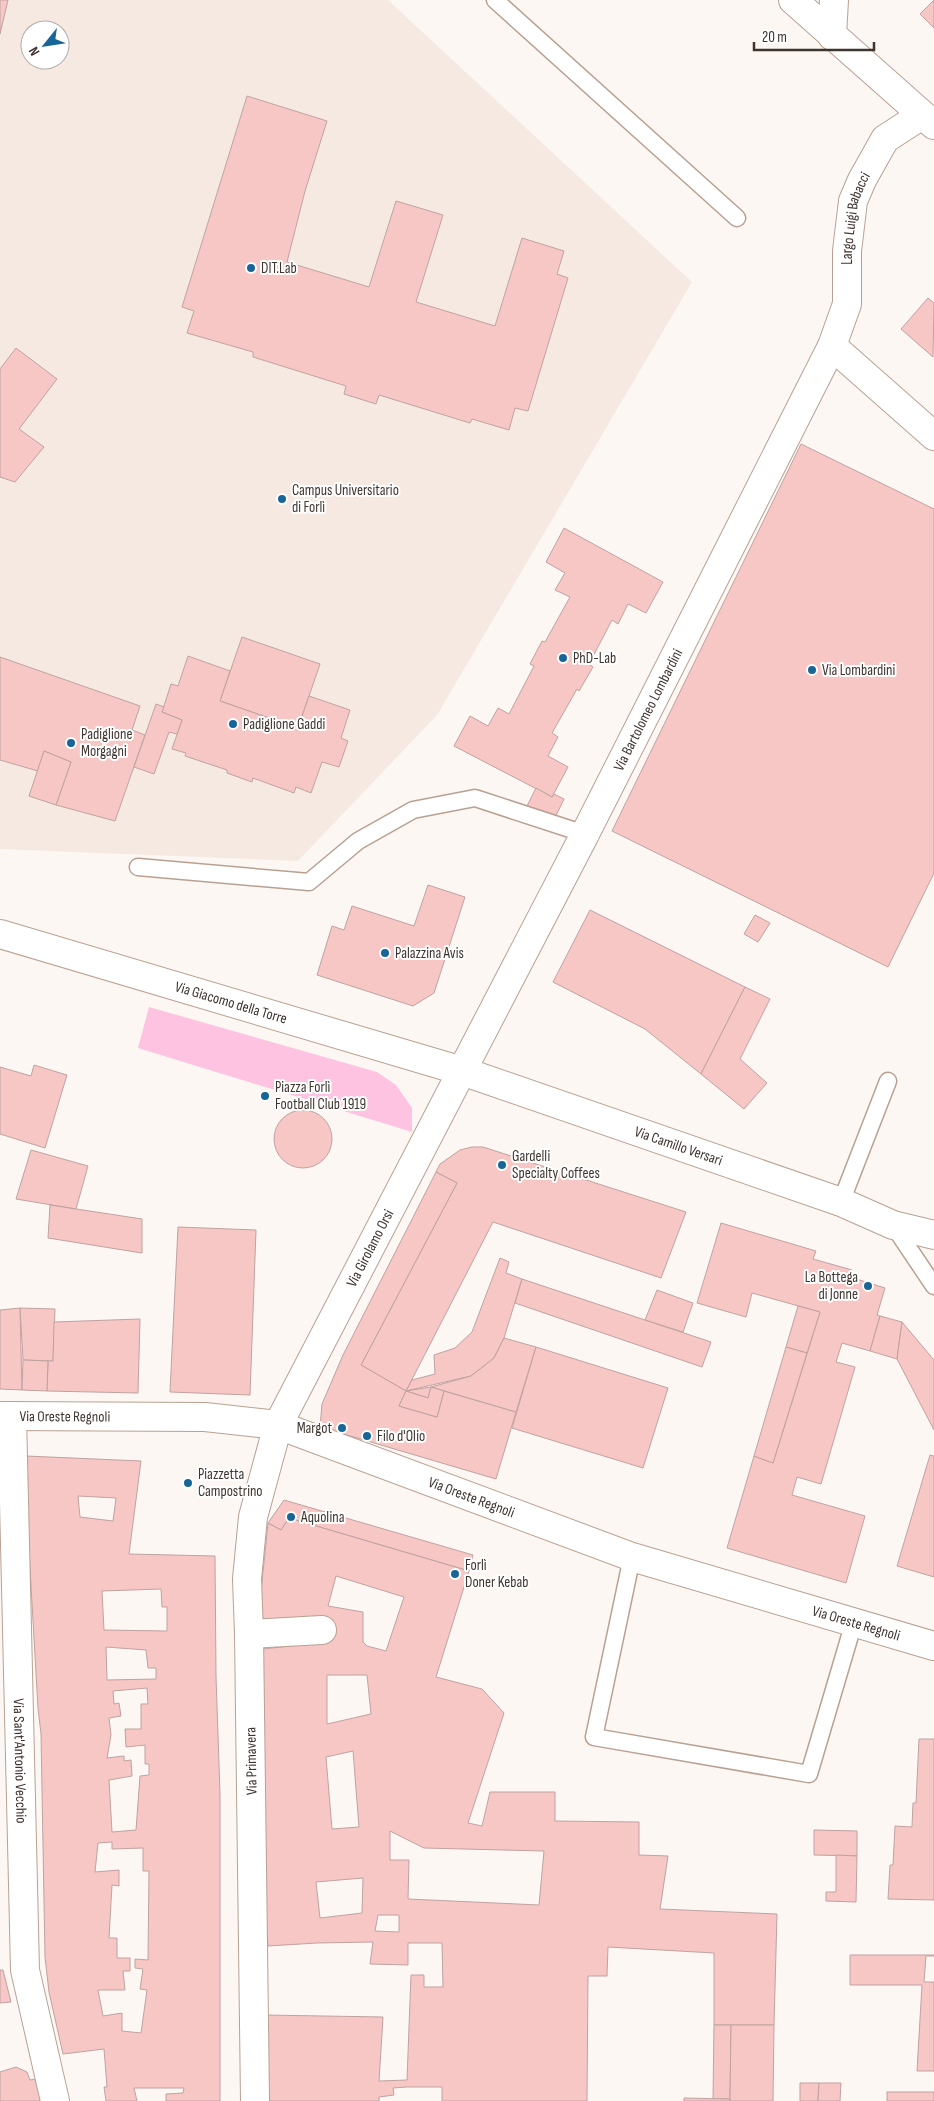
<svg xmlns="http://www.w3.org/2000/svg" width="934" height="2101" font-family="'Sofia Sans Condensed',sans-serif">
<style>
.built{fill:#f6e9e1;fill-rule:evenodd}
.green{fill:#fdc3e1}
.building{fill:#f6c7c5;stroke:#c0a2a1;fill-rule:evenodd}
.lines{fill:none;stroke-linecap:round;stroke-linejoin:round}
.service-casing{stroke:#b8a192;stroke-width:19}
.minor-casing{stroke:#b8a192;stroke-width:30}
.secondary-casing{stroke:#b8a192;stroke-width:30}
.service{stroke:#fff;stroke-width:16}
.minor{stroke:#fff;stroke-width:28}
.secondary{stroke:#fff;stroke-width:28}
.poi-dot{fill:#186598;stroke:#fff;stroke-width:2}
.labels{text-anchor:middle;stroke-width:4;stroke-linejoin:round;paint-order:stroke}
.street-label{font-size:15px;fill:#3f352f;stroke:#fff}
.poi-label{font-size:15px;fill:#3f352f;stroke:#fff;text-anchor:start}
</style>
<rect width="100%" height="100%" fill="#fcf7f3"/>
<path class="built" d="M0,0H388L692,282L437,715L298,861L0,849ZM30,30H60V60H30Z"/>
<path class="green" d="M149,1007L377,1072L396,1085L412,1108V1132L138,1048Z"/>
<g class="building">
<path d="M0,0H8L0,34Z"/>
<path d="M934,0V28L920,14Z"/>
<path d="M247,96L327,121L305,191L287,262L369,287L396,201L443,215L416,302L495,326L522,238L564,251L557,274L568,278L528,411L515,408L509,430L472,419L470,423L379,395L376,404L344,394L346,386L253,357V352L187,333L194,311L182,307Z"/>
<path d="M928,298L934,303L933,357L901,329Z"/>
<path d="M16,348L57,379L19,429L44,447L15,482L0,477V369Z"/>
<path d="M801,444L934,509V873L888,967L612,831Z"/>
<path d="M564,528L663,582L646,613L628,604L618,624L612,620L589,664L593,667L579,691L577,689L552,733L558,737L548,756L568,767L552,797L454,746L470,716L488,726L498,708L509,714L534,666L530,664L542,641L545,642L570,597L555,590L565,573L546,562Z"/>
<path d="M242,637L320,664L298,728L220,701Z"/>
<path d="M188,656L230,671L220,701L298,728L309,696L350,710L341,738L348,741L339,767L322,762L311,793L296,787L294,793L253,778L252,782L227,773V770L185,756L186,753L172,749L182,720L162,712L171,684L178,686Z"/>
<path d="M0,657L140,706L132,730L145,735L115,821L56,805L71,762L44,751L38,771L0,760Z"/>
<path d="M156,704L164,707L162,712L182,720L177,734L169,732L154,774L134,767Z"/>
<path d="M44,751L71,762L56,805L29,796Z"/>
<path d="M536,788L552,797L554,794L564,799L553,822L526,808Z"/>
<path d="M428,885L465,897L434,993L413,1006L317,975L332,926L344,930L352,906L414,926Z"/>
<path d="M590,910L745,987L701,1074L645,1029L553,982Z"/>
<path d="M755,915L770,923L758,942L744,934Z"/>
<path d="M745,987L770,999L740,1059L767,1083L744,1109L701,1074Z"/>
<path d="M34,1065L67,1075L45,1148L0,1134V1067L31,1076Z"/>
<circle cx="303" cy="1139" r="29"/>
<path d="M472,1147H483L686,1212L661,1278L493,1222L406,1391L361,1365L457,1183L436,1172L440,1164L460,1150Z"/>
<path d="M31,1150L88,1166L76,1209L16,1199Z"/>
<path d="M436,1172L457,1183L361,1365L406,1391L399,1406L437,1417L444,1391L516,1412L496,1479L320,1427L322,1404L343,1355Z"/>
<path d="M50,1205L142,1219V1253L48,1238Z"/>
<path d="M721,1223L816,1251L813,1259L852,1270L850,1277L885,1288L877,1315L880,1316L870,1351L842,1343L836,1362L855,1367L821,1484L797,1477L792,1495L865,1516L846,1583L727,1548L754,1456L773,1463L820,1312L752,1293L746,1317L697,1303Z"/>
<path d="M178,1227L256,1230L250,1395L170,1392Z"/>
<path d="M500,1258L509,1262L506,1273L522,1279L504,1338L494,1358L471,1376L406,1391L412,1380L435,1374L434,1355L455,1348L472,1332Z"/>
<path d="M522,1279L711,1342L702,1367L515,1303Z"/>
<path d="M657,1290L693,1303L683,1332L645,1320Z"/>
<path d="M798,1306L820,1312L807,1353L786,1347Z"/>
<path d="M20,1308L55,1309L53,1361L23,1360Z"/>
<path d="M20,1308L22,1390L0,1389V1310Z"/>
<path d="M880,1316L902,1322L897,1359L870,1351Z"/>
<path d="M140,1319L138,1393L47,1391L48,1361H53L54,1322Z"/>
<path d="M902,1322L934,1360V1430L897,1359Z"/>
<path d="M504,1338L536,1347L516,1412L431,1387L471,1376L494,1358Z"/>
<path d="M536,1347L668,1388L643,1468L512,1428Z"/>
<path d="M786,1347L807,1353L773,1463L754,1456Z"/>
<path d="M23,1360L48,1361L47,1391L22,1390Z"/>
<path d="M431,1387L428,1398L406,1391Z"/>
<path d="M431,1387L444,1391L437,1417L399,1406L406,1391L428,1398Z"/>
<path d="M930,1455L934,1456V1577L897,1566Z"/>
<path d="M26,1456L141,1461L129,1554L215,1556L216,1676L220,1794V2101H166V2094L183,2093L184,2088H134L137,2101H106L104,2087H107L104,2049L63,2054L49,1992L45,1957L41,1734L38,1708L27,1516ZM78,1496L116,1498L113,1521L80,1517ZM161,1589L162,1607H167V1631L104,1630L102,1591ZM106,1647L146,1650L148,1668H156V1679L107,1680ZM147,1688L148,1704H141V1729H125L126,1747L145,1745V1764H149V1775L140,1776L136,1830L112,1832L109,1780L132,1776L131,1760L124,1761V1756L107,1758L111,1735L109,1718L121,1716L119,1703L114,1704L113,1691ZM112,1842V1849L143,1848V1871H149L148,1960L135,1959V1968L143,1969L140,1989L147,1990L141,2033L122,2031V2013L103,2016L98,1990H125L123,1971H130V1958H117V1938H109L112,1885L119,1886V1870L95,1872L98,1843Z"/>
<path d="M284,1500L473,1555L469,1571L289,1518L281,1530L268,1523Z"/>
<path d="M289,1518L469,1571L436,1677L482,1689L504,1713L468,1823L482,1826L490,1792H555V1821L639,1822V1855L668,1856L660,1909L777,1914L774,2025H714V1953L608,1947L607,1976H588L587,2101H442V2087H407L393,2088L394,2095L379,2097V2101H263L264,2015L383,2017L379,2081L407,2080L411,1975H424V1987H443L442,1943H408V1965L370,1964L373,1942L317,1943L268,1946L261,1864L254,1650L327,1642L260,1625L261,1592L268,1523L281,1530ZM336,1576L404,1597L386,1651L367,1646L363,1642V1612L328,1606ZM327,1675H367L371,1714L327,1724ZM353,1751L359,1827L332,1829L326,1757ZM390,1831L424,1848L544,1851L539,1905L408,1899L409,1860H390ZM363,1878L362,1913L320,1918L316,1882ZM378,1915H399V1932L375,1931Z"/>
<path d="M919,1739H934V1900L888,1899L890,1865H893L895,1826L912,1827L913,1803H916Z"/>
<path d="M814,1830L857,1831V1856L814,1855Z"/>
<path d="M836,1855L857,1856L856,1902L826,1901V1892H836Z"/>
<path d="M850,1955H934V1956H926L924,1982H934V2071H917L922,1985H850Z"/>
<path d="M0,1970H3L11,2002L0,2003Z"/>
<path d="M714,2025H731L730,2099H713Z"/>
<path d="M731,2025H774L773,2101H730Z"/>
<path d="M16,2067L27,2072L30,2080L42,2078L48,2101H0V2072Z"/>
<path d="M800,2083H819L818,2101H800Z"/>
<path d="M819,2083H841L840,2101H818Z"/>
<rect x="887" y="2092" width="47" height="9"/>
<path d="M684,2098L730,2099V2101H684Z"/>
</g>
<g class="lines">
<defs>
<g id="service">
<path d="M495,0L737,218"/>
<path d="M138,867L309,882L358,841L413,810L475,798L585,834"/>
<path d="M841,1202L888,1081"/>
<path d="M893,1225L934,1286"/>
<path d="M632,1557L594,1737L809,1774L854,1622"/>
</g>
<g id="minor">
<path d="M832,36L834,0"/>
<path d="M832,346L934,436"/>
<path id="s1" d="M0,934L462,1071L841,1202L893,1225L934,1235"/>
<path id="s2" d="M0,1416L205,1417L278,1425L632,1557L934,1646"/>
<path id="s3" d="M12,1416L25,1970L55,2101"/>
<path d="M249,1634L322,1630"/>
<path id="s4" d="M255,2101L249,1634L247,1579L253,1517L278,1425L585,834L832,346L847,304V251L853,201L862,180L885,139L922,115"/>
</g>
<path id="secondary" d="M793,0L934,125"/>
</defs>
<use href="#service" class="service-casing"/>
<use href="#minor" class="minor-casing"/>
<use href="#secondary" class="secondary-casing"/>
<use href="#service" class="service"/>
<use href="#minor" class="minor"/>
<use href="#secondary" class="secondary"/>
</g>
<g class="poi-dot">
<circle cx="251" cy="268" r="5"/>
<circle cx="282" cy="499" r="5"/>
<circle cx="563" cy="658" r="5"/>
<circle cx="812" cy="670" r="5"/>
<circle cx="233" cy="724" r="5"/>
<circle cx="71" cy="743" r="5"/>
<circle cx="385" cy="953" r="5"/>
<circle cx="265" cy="1096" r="5"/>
<circle cx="502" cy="1165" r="5"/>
<circle cx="868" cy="1286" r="5"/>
<circle cx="342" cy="1428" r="5"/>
<circle cx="367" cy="1436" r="5"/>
<circle cx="188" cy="1483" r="5"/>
<circle cx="291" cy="1517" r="5"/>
<circle cx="455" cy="1574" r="5"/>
</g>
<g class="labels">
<g class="street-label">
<text dy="5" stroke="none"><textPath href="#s4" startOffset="2024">Largo Luigi Babacci</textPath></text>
<text dy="5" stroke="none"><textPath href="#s4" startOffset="1485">Via Bartolomeo Lombardini</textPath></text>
<text dy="5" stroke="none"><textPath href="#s1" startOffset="241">Via Giacomo della Torre</textPath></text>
<text dy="5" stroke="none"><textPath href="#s1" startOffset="711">Via Camillo Versari</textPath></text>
<text dy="5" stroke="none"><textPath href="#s4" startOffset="879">Via Girolamo Orsi</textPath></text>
<text dy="5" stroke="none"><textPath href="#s2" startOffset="65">Via Oreste Regnoli</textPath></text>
<text dy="5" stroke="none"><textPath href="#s2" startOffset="485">Via Oreste Regnoli</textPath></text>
<text dy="5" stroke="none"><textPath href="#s2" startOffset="890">Via Oreste Regnoli</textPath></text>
<text dy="5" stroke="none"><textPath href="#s3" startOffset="345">Via Sant'Antonio Vecchio</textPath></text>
<text transform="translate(251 1761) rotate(-91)" y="5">Via Primavera</text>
</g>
<g class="poi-label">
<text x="261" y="273">DIT.Lab</text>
<text x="292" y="495">Campus Universitario<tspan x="292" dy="17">di Forlì</tspan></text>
<text x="573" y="663">PhD-Lab</text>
<text x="822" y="675">Via Lombardini</text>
<text x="243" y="729">Padiglione Gaddi</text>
<text x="81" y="739">Padiglione<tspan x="81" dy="17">Morgagni</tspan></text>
<text x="395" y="958">Palazzina Avis</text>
<text x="275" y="1092">Piazza Forlì<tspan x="275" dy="17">Football Club 1919</tspan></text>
<text x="512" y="1161">Gardelli<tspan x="512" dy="17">Specialty Coffees</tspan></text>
<text x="858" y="1282" text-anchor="end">La Bottega<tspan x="858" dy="17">di Jonne</tspan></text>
<text x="332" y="1433" text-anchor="end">Margot</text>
<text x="377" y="1441">Filo d'Olio</text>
<text x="198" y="1479">Piazzetta<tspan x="198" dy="17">Campostrino</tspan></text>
<text x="301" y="1522">Aquolina</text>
<text x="465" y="1570">Forlì<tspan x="465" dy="17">Doner Kebab</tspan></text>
</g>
</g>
<g transform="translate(45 45) rotate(240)"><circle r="24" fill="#ffffff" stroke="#b2aeac"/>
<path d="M0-4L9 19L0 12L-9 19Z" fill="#186598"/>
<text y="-8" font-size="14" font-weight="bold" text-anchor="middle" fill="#3f352f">N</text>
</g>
<path d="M754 42v8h120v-8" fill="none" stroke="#3f352f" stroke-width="2.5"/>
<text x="762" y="42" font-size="15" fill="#3f352f" stroke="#ffffff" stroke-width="4" paint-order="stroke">20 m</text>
</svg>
